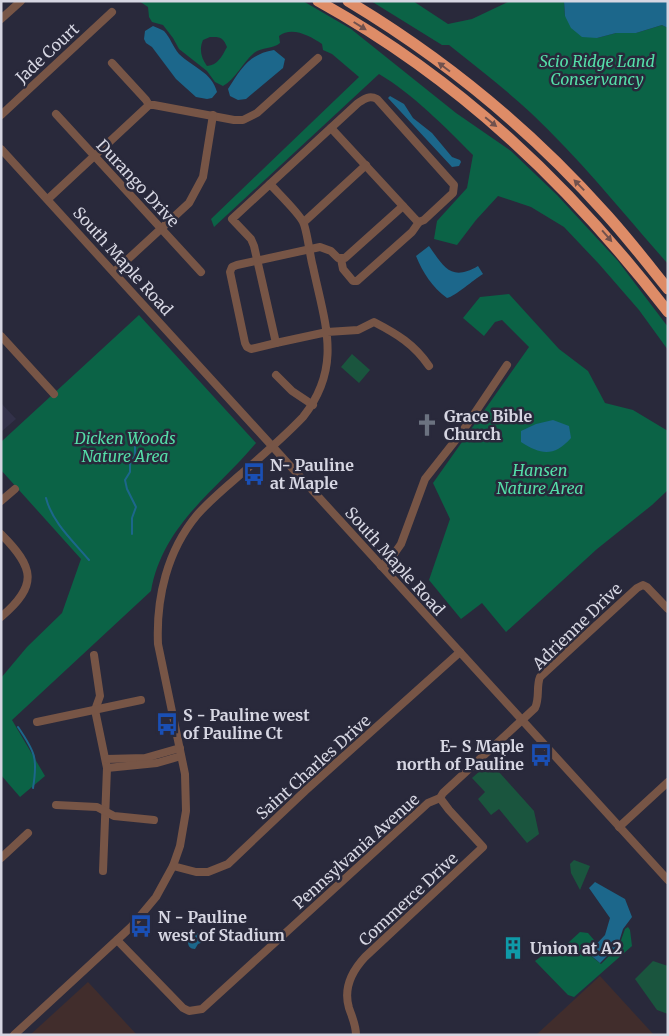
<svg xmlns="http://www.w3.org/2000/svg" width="669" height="1036" font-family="Merriweather,serif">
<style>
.commercial{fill:#412d2c}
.built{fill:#323149}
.green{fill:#1a553e}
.forest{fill:#0b6346;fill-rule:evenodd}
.water{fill:#1c678b}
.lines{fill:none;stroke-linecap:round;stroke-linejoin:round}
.stream{stroke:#1c678b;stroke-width:2}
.minor{stroke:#775546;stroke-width:8}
.highway{stroke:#de8c67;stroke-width:11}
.oneway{fill:#71514d}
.labels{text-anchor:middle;stroke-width:5;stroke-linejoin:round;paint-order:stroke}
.street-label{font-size:16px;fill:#d6d6e2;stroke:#29293b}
.park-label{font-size:16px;font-style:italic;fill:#54dea8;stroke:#29293b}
.poi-label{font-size:16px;font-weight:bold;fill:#d6d6e2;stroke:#29293b;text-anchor:start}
</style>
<rect width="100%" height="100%" fill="#29293b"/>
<g class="commercial">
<path d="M600,976L654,1035H536Z"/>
<path d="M88,982L137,1035H30Z"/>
</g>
<path class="built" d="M1,403L16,419L1,432Z"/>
<g class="green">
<path d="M352,354L370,370L359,383L341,367Z"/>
<path d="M490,762L534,811L539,834L527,843L499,809L491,815L478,799L485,792L472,778Z"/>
<path d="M574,860L590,866L580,890L571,873L570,864Z"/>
<path d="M653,961L668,966V1014L657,1010L635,979Z"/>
</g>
<g class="forest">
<path d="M139,1H303L351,29L456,113L511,151L557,195L618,261L668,327V350L639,310L599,264L564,227L531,207L498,196L476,220L457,245L434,239L437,221L467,188L473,155C445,127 413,94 379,74L214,227L211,219L359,77L332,54L323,50L322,44C310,36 292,26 279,36L280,43C273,49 262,47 254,53C242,63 236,79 223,86L215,82L207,71L179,49L173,38L163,25L152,22L149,17L148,7ZM210,37C220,37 223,37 227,47C222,56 218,65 207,66C201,58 199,49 203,40Z"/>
<path d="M371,1H413L448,24L472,19L510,1H564L565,16L597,38L616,33H636L662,25L668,28V264C623,213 580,159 531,113C505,89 477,67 449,45H442Z"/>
<path d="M509,294L559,349L588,371L605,403L633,410L668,431V490L652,505L597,549L506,632L482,603L461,619L429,580L450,519L433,483L529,347L502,320L495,322L484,336L463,318L480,297Z"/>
<path d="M139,315L256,443C216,491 163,524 151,591L12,720L45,776L20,797L1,775V678L27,647L62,613L81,559L1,470V442Z"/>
<path d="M628,927L630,930L632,946L574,997L568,995L535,961L559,943H568L580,932L588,933L594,940L586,952L601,964L619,946L625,929Z"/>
</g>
<g class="water">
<path d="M564,1H668V28L662,25L636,33H616L597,38L582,37L571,28L565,16Z"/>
<path d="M153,26C157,28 161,29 164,31C170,37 173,47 179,54C192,67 212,72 217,92L212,98L207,99L196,97L176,79L152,47L146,43L144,39L145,31Z"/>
<path d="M274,50L285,59L283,68L246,99L238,100L230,96L228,89C241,69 249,54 274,50Z"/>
<path d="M390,96L404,104L413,118L432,133L452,157L460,160L461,162L459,166L452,167L388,98Z"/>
<path d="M429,246C444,267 451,282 478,266L483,274C473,280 456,296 447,298C432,287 423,273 416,256Z"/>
<path d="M553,420L569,426L571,438C554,457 541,455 521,442V431L536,424Z"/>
<path d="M595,882L625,899L632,917L623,929L618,945L600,963L588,953L605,935L610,918L589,888Z"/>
<path d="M199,933L204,938L203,942L198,944L195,949C190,949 188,946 188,942L192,940L195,934Z"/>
</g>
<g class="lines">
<g class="stream">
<path d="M46,498C52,522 73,541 89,560"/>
<path d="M132,534V518L136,507L127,489L125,480L130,472V464L135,456V445"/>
<path d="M18,727C35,752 38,758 33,788"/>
</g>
<g class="minor">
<path d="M1,19L21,1"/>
<path d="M112,63L146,100L149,105"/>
<path d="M149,105H154L234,120H243L257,113L318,58"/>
<path d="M56,114L201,272"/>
<path d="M1,115L112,12"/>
<path d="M331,128L403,206"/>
<path d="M1,149L668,880"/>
<path d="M270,184L358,103C364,99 369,95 377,99L454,185L453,193L424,220L419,222L416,220L403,206L345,258H338L331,251L320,247L237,265L232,267L230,272L245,343L247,347L251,349L276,343"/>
<path d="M48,199L149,105"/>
<path d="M304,222L366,165"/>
<path d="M341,259L343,269L353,281H357L412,232L419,222"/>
<path d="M114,272L189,203L203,177L213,115"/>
<path d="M1,336L54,394"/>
<path d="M276,375L292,391L313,405"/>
<path d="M1,501L15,489"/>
<path d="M1,534C34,567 39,585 1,617"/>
<path d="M381,566L394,554L401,544L425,479L462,432L507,365"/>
<path d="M94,655L100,696L95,710L107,768L103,871"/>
<path d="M37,722L141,700"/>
<path d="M106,759L145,758L180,748"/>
<path d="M107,768L157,763L181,756"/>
<path d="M56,805L97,807L114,816L154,820"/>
<path d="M619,827L668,782"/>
<path d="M1,858L28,833"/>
<path d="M173,866L196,872H208L228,864L305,791L460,652"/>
<path d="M117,940L183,1008L189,1011L202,1009L428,803L440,798L443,793L535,708C540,698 536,687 540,677L637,588L643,585L647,587L668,609"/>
<path d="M14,1035L131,927L156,897L173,866L180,846L186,811L185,774L158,644C156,598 167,551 197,515C210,500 226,487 241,474C263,455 284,437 303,417C343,366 325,324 313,267C310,257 307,229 303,222C299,213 278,193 270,184L232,219L251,239L254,246L276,343L327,332L358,330L374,322C397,334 414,344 429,366"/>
<path d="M356,1035C356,1025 352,1017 349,1008C343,988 352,971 365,957L483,847L449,810L440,798"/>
</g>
<g class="highway">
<path d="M318,1C459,79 570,185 668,312"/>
<path d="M348,1C443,58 531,130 605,213C627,237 647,263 668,289"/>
</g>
</g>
<defs><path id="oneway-solid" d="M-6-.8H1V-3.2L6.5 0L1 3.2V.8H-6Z" transform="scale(1.25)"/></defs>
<g class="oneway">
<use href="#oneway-solid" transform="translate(360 26) rotate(32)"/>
<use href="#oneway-solid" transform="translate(444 67) rotate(-143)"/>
<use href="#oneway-solid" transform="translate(491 122) rotate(39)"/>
<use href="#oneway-solid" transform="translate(579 185) rotate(-134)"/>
<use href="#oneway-solid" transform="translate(607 236) rotate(49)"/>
</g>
<defs>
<symbol id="church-bare" viewBox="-9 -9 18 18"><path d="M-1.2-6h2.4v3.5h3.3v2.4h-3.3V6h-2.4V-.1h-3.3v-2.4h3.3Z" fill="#6b7280" stroke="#29293b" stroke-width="2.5" paint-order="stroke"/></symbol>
<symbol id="bus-bare" viewBox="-9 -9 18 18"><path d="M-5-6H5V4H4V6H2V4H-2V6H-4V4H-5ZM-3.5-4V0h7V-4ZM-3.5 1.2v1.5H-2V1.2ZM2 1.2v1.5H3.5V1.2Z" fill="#1a4fb4" stroke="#29293b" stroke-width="2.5" paint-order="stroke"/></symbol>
<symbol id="building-bare" viewBox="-9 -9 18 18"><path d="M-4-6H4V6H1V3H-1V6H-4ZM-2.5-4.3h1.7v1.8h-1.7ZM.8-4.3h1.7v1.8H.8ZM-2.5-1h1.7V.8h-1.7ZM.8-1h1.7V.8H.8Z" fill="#0f9aa8" stroke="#29293b" stroke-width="2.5" paint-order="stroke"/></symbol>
</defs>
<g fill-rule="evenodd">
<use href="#church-bare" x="411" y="409" width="32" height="32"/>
<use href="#bus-bare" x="238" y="458" width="32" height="32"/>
<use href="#bus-bare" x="151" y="708" width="32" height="32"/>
<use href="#bus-bare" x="525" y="739" width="32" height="32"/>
<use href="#bus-bare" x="125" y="910" width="32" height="32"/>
<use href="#building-bare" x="497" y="932" width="32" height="32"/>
</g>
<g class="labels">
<g class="street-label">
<text transform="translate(47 53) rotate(-43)" y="6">Jade Court</text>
<text transform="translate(138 183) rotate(47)" y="6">Durango Drive</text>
<text transform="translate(123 261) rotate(48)" y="6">South Maple Road</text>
<text transform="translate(395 561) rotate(48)" y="6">South Maple Road</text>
<text transform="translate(577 626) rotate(-44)" y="6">Adrienne Drive</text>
<text transform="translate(313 767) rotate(-42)" y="6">Saint Charles Drive</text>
<text transform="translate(356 851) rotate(-42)" y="6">Pennsylvania Avenue</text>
<text transform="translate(408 899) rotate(-43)" y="6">Commerce Drive</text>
</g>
<g class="park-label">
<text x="597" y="67">Scio Ridge Land<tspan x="597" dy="18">Conservancy</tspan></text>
<text x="125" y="444">Dicken Woods<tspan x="125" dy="18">Nature Area</tspan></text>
<text x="540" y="476">Hansen<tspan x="540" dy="18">Nature Area</tspan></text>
</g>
<g class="poi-label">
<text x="444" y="422">Grace Bible<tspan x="444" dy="18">Church</tspan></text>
<text x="270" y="471">N- Pauline<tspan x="270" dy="18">at Maple</tspan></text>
<text x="183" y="721">S - Pauline west<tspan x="183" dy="18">of Pauline Ct</tspan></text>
<text x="524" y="752" text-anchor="end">E- S Maple<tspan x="524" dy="18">north of Pauline</tspan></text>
<text x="158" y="923">N - Pauline<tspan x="158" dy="18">west of Stadium</tspan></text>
<text x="530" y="954">Union at A2</text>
</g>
</g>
<rect width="669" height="1036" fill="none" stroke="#d6d6e2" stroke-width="5"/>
</svg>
